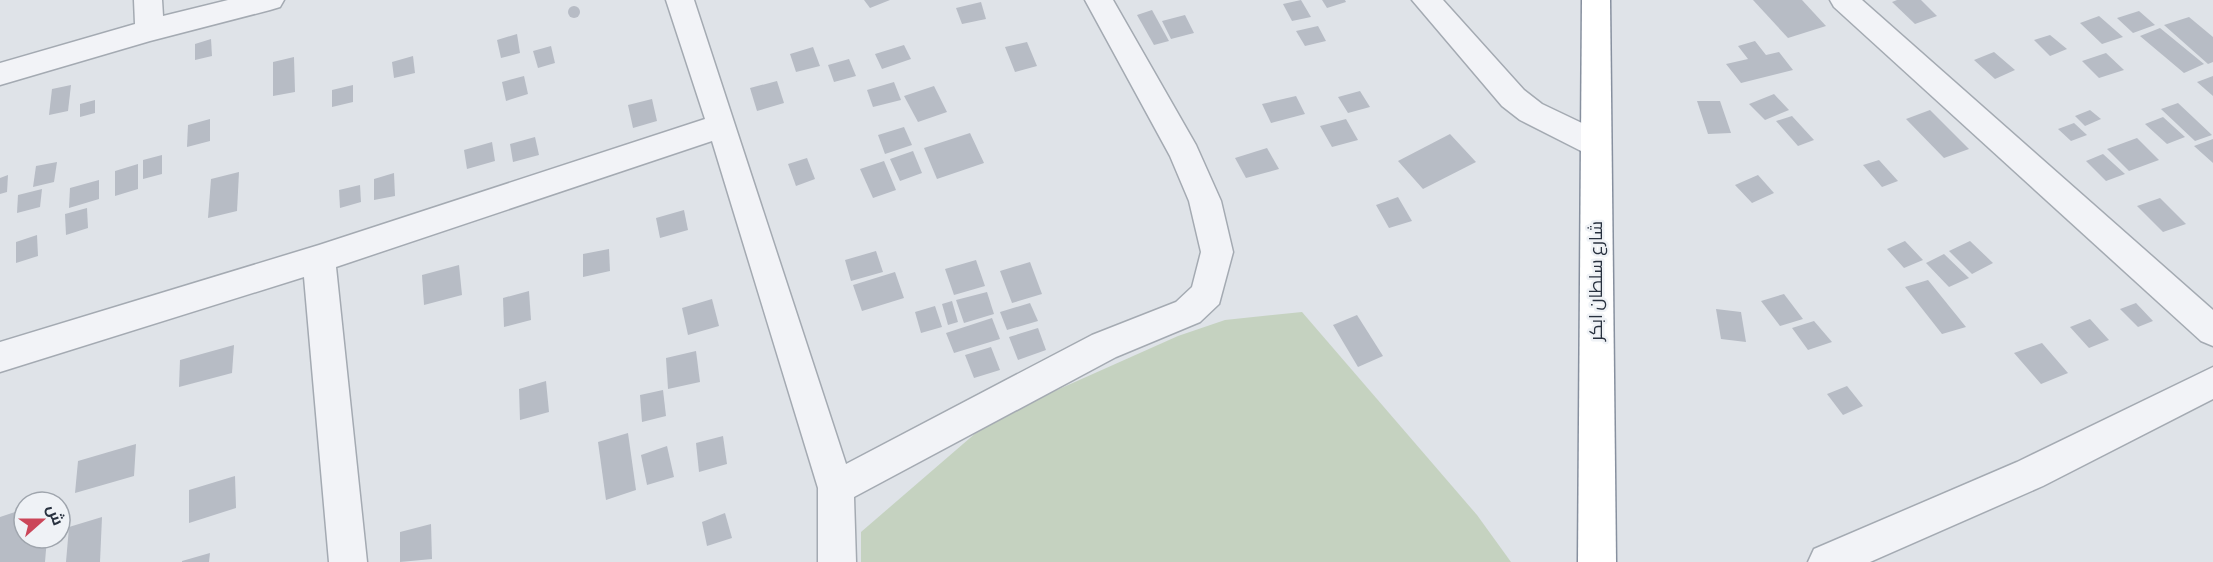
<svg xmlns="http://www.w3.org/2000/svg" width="2213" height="562" font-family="Manrope,Cairo,sans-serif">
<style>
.green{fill:#c5d2c0}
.building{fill:#b7bcc5}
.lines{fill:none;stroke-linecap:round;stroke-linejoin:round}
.street-casing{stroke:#a4aab2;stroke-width:3}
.highway-casing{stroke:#87909f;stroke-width:3}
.street{fill:#f2f3f7;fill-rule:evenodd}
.highway{fill:#fff;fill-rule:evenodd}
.labels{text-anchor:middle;stroke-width:5;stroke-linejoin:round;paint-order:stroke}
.street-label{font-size:18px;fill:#28313f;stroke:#eff2f6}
</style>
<rect width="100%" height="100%" fill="#dfe3e8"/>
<path class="green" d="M1302,312L1477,515L1511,562H861V532L992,419L1178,336L1225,320Z"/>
<g class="building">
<path d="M864,0H890L870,8Z"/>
<path d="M1301,0L1311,17L1292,21L1283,4Z"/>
<path d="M1322,0H1345L1346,2L1327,8Z"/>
<path d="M1753,0H1802L1826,26L1788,38Z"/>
<path d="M1897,0H1921L1937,16L1915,24L1892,2Z"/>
<path d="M981,2L986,19L962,24L956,8Z"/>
<circle cx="574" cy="12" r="6"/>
<path d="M1152,10L1169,41L1154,45L1137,15Z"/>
<path d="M2139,11L2155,25L2133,33L2117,18Z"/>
<path d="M1185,15L1194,33L1171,39L1162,21Z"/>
<path d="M2099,16L2123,37L2102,44L2080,23Z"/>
<path d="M2189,17L2213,37V62L2208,64L2164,25Z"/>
<path d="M1318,26L1326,41L1305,46L1296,31Z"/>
<path d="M2160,28L2204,64L2184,73L2140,36Z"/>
<path d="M517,34L520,53L501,58L497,40Z"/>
<path d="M2050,35L2067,49L2050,56L2034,40Z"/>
<path d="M211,39L212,56L195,60V44Z"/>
<path d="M1755,41L1766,55L1779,52L1793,70L1741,83L1726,64L1748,59L1738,46Z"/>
<path d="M1027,42L1037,66L1015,72L1005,47Z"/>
<path d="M904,45L911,59L882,69L875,54Z"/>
<path d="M551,46L555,63L538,68L533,51Z"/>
<path d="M813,47L820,66L796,72L790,54Z"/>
<path d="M1994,52L2015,70L1995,79L1974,60Z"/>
<path d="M2106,53L2124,70L2099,78L2082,61Z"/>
<path d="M413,56L415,73L394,78L392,62Z"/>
<path d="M294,57L295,92L273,96V62Z"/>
<path d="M849,59L856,76L834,82L828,65Z"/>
<path d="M524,76L528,94L506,101L502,82Z"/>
<path d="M2213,76V96L2197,82Z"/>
<path d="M777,81L784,103L757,111L750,88Z"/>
<path d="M894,82L901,100L873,107L867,90Z"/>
<path d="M71,85L68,111L49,115L52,89Z"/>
<path d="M353,85V102L332,107V90Z"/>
<path d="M934,86L947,112L918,122L904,96Z"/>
<path d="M1360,91L1370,107L1348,113L1338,97Z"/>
<path d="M1774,94L1789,110L1765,120L1749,104Z"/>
<path d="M1296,96L1305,114L1271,123L1262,104Z"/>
<path d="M652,99L657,121L633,128L628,105Z"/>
<path d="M95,100V113L80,117V104Z"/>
<path d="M1697,101H1720L1731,133L1708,134Z"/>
<path d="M2178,103L2212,135L2195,141L2161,109Z"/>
<path d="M1930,110L1969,149L1944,158L1906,119Z"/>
<path d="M2090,110L2101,119L2085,126L2075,116Z"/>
<path d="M1792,116L1814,140L1798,146L1776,121Z"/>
<path d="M2163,117L2185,137L2167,144L2145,124Z"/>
<path d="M210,119V141L187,147L188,125Z"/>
<path d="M1346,119L1358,140L1332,147L1320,126Z"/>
<path d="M2074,123L2087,135L2071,141L2058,129Z"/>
<path d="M904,127L912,145L885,154L878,135Z"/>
<path d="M970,133L984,163L937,179L924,148Z"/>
<path d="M1450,134L1476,162L1423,189L1398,161Z"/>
<path d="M535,137L539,155L513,162L510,144Z"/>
<path d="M2137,138L2159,160L2129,171L2107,149Z"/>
<path d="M2213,139V163L2194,146Z"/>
<path d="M492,142L495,161L467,169L464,150Z"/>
<path d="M1267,148L1279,169L1246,178L1235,158Z"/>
<path d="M913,151L922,173L900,181L890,159Z"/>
<path d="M2103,154L2125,174L2106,181L2086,161Z"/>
<path d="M162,155V174L143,179V160Z"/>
<path d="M807,158L815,179L796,186L788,164Z"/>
<path d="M1879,160L1898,181L1882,187L1863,165Z"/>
<path d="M884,161L896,190L873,198L860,169Z"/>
<path d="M57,162L54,182L33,187L36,166Z"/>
<path d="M138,164V189L115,196V171Z"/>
<path d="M239,172L237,211L208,218L211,179Z"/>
<path d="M394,173L395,196L374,200V179Z"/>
<path d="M8,175L7,192L0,194V178Z"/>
<path d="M1758,175L1774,193L1752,203L1735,185Z"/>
<path d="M99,180V199L69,208L70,188Z"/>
<path d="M360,185L361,202L340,208L339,190Z"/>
<path d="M42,189L40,207L17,213L18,195Z"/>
<path d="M1398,197L1412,221L1389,228L1376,205Z"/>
<path d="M2160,198L2186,224L2163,232L2137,206Z"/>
<path d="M87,208L88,228L66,235L65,214Z"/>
<path d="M684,210L688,230L660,238L656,218Z"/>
<path d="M37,235L38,256L16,263V242Z"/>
<path d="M1905,241L1923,260L1904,268L1887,249Z"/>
<path d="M1970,241L1993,263L1972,274L1949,251Z"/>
<path d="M609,249L610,271L583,277V254Z"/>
<path d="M876,251L883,272L851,281L845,260Z"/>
<path d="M1944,254L1969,278L1949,287L1926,263Z"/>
<path d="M976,260L985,286L954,295L945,269Z"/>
<path d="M1030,262L1042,294L1012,303L1000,271Z"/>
<path d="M459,265L462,295L424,305L422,275Z"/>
<path d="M895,272L904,298L862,311L853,285Z"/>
<path d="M1928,280L1966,327L1942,334L1905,287Z"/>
<path d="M529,291L531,320L504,327L503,298Z"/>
<path d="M987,292L994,314L964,323L956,300Z"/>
<path d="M1784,294L1803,319L1780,326L1761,301Z"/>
<path d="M712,299L719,326L688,335L682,308Z"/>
<path d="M952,301L958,322L948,325L942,304Z"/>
<path d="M1030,303L1038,321L1007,330L1000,312Z"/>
<path d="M2136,303L2153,321L2138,327L2120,309Z"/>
<path d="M935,306L942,327L921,333L915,312Z"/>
<path d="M1716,309L1741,312L1746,342L1721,339Z"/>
<path d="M1357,315L1383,356L1358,367L1333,325Z"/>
<path d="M992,318L1000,339L954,353L946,333Z"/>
<path d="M2090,319L2109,340L2089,348L2070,327Z"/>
<path d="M1814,321L1832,342L1808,350L1792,328Z"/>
<path d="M1038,328L1046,350L1018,360L1009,337Z"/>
<path d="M2042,343L2068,373L2041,384L2014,353Z"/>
<path d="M234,345L232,373L179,387L180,360Z"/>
<path d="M991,347L1000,370L974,378L965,355Z"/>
<path d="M696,351L700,382L668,389L666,358Z"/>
<path d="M546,381L549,412L520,420L519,389Z"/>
<path d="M1847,386L1863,406L1843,415L1827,394Z"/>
<path d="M663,390L666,416L642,422L640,395Z"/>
<path d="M628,433L636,490L606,500L598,442Z"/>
<path d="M723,436L727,464L699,472L696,443Z"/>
<path d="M136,444L134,476L75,493L78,461Z"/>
<path d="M667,446L674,477L647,485L641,455Z"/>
<path d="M235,476L236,508L189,523V490Z"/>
<path d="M24,509V538H47L45,562H0V517Z"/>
<path d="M725,513L732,538L707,546L702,522Z"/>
<path d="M102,517L100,562H66L69,527Z"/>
<path d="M431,524L432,559L400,562V532Z"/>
<path d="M210,553L209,562H182V561Z"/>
</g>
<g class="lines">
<defs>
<g id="street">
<path d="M134,0H162L163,16L228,0H284L280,7L270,10L150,41L0,85V63L135,24Z"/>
<path d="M666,0H694L846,464L1092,335L1176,302L1192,287L1201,252L1189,201L1170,156L1085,0H1113L1196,145L1221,201L1233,252L1219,304L1200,322L1116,357L854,497L856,562H818V488L712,141L336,267L367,562H329L304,277L0,372V342L319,245L705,119Z"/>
<path d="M1412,0H1443L1524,90L1542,104L1607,135L1611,144L1607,153L1596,156L1585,153L1520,120L1502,106Z"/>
<path d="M1830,0H1862L2213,310V346L2201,341L1834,7Z"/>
<path d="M2213,367V399L2043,486L1870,562H1808L1814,549L2017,462Z"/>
</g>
<path id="highway" d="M1582,0H1610L1616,562H1578Z"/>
</defs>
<use href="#street" class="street-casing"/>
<use href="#highway" class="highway-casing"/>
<use href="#street" class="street"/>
<use href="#highway" class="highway"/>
</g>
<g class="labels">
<g class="street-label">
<text transform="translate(1596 281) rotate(-90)" y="6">شارع سلطان ابكر</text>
</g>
</g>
<g transform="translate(42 520) rotate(69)"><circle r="28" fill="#eff2f6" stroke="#9fa5ad" stroke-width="1.5"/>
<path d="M0-4.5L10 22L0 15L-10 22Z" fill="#cb4659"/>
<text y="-9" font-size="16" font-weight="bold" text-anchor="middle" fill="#28313f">ش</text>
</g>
</svg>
